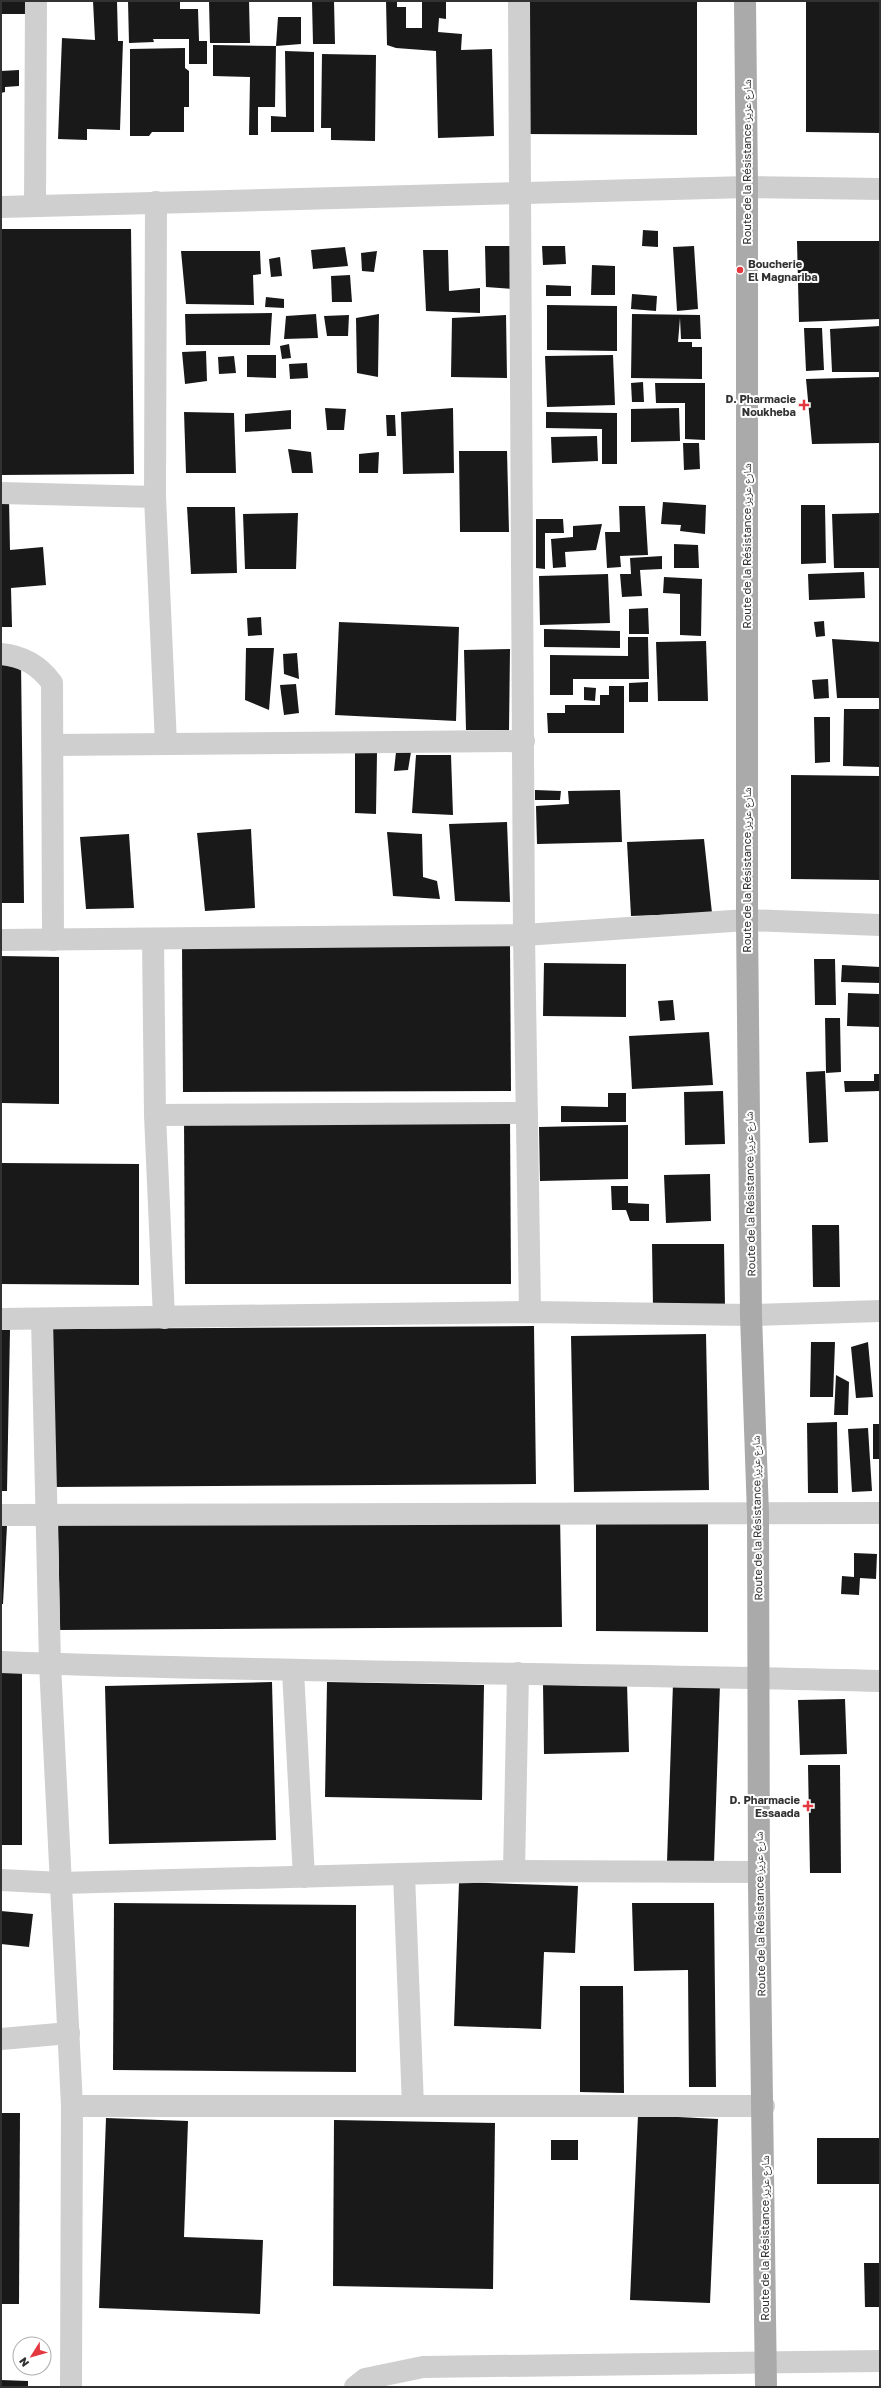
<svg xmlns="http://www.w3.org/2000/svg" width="881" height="2388" font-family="'Golos Text','Noto Naskh Arabic',sans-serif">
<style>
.building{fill:#191919}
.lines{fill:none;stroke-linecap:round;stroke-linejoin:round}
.minor{stroke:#cfcfcf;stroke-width:22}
.primary{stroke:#aaa;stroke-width:22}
.poi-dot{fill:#e43840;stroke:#fff;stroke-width:1.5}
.labels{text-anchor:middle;stroke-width:4;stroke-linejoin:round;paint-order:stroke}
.street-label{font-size:11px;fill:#323232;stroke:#fff}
.poi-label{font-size:11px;font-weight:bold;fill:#323232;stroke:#fff;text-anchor:end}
</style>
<rect width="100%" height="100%" fill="#fff"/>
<g class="building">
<rect x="1" y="1" width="25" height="13"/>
<path d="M93,1H117L118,41H123L120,130L87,129V140L58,139L62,38L95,40Z"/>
<path d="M128,1H180V9H198L199,41H207V64H189V39H153L154,42L129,43Z"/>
<path d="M209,1H249L250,43H210Z"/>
<path d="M312,1H334L335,44H313Z"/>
<path d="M386,1H397V7H406V28H422V1H446V19L439,18L438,32L462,34L461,50L492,49L494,136L438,138L436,51L396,48L387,45Z"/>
<path d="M523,1H697V135L523,134Z"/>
<path d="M806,1H880V133L806,132Z"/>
<path d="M278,17H301V44L276,46Z"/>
<path d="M213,45L276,46L275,107H258V135H249L250,77L213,76Z"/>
<path d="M185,48V68L189,71V107H184V132H152L149,136H130V49Z"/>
<path d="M285,51L314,52V132H271V116L286,117Z"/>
<path d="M322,54L376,55L375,141L331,140V128H321Z"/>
<path d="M19,70V86L5,87V92L1,93V71Z"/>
<path d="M1,229H131L134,474L1,475Z"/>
<path d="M643,230L658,231V247L642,246Z"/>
<path d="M797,241H880V319L799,322Z"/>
<path d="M485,246H510L512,289L486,287Z"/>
<path d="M542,246H565L566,264L543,265Z"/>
<path d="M694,246L698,309L677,311L673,247Z"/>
<path d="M345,247L348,266L313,269L311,250Z"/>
<path d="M423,250H448L449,291L480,288V313L426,311Z"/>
<path d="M181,251H260L261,274L253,275L254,305L186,304Z"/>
<path d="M377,251L374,272L362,271L361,253Z"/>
<path d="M280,257L282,276L271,277L269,259Z"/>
<path d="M592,265L615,266V295H591Z"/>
<path d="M350,275L352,302H332L331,276Z"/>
<path d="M546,285L571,286V296H546Z"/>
<path d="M632,294L657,296L656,311L631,309Z"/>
<path d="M266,297L284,299V308L265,307Z"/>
<path d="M547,305L617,306V351L547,350Z"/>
<path d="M272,313L270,345H186L185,314Z"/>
<path d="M316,314L318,338L284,339L286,316Z"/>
<path d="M379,314L378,377L357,373L356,318Z"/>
<path d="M632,314L700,315L701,339H681L680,318L678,342H692V347H702V379L631,378Z"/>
<path d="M349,315L348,336H327L324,316Z"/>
<path d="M506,315L507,378L451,377L452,318Z"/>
<path d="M880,326V372H832L830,329Z"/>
<path d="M804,328H822L824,370L806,371Z"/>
<path d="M289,344L291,358L282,359L280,346Z"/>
<path d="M206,351L207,381L185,384L182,352Z"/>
<path d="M247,355H276V378L247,377Z"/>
<path d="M613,355L615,405L547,407L545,356Z"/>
<path d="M234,356L236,373L219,374L218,357Z"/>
<path d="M307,363L308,378L290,379L289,364Z"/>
<path d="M880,377V443L812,444L806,379Z"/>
<path d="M643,382L644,402H632L631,383Z"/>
<path d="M655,383H705V440L685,439V403H656Z"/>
<path d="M325,408L346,409L344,430H327Z"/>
<path d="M453,408L454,473L403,474L401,412Z"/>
<path d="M679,408L680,441L631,442V409Z"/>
<path d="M291,410V429L245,432V414Z"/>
<path d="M184,412L234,413L236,473H186Z"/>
<path d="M546,412L617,413V464H602V429L546,428Z"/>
<path d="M386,415H395L396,436H387Z"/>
<path d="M597,436L598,461L552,463L551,437Z"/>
<path d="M683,443H699L700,469L684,470Z"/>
<path d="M288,449L311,452L313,473H292Z"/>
<path d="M459,451H507L509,532H460Z"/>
<path d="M379,452L378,473H359V454Z"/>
<path d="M1,499H9L10,550L43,547L46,585L11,588L12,627H1Z"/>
<path d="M663,502L706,505L705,534L680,531L681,525L661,524Z"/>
<path d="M801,505H825L826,563L801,564Z"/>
<path d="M619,506H645L648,555L620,556L621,567L607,568L605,532H620Z"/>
<path d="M187,507H235L237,573L191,574Z"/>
<path d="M298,513L296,569H245L243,514Z"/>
<path d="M880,513V568H834L832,514Z"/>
<path d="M536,519H563L564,533H545V569L536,568Z"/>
<path d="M602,524L596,550L565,552L566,567L553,568L551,539L573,537V526Z"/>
<path d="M674,544L698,545L699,568H674Z"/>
<path d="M662,556V569L640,570L642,596L622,597L620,574H631L630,558Z"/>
<path d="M864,572L865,598L809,600L808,574Z"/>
<path d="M608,574L610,623L540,625L539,576Z"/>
<path d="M664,577L702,579L701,636L680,635V594L663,593Z"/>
<path d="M648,608L649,634H629V609Z"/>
<path d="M261,617L262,635L248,636L247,618Z"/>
<path d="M824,621L825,636L816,637L814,622Z"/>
<path d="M339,622L459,627L456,721L335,715Z"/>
<path d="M544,629L620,631V648L544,647Z"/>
<path d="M628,637H648L649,679H573V695H550V655L628,656Z"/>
<path d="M832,639L880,642V698H837Z"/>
<path d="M706,641L708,701H658L656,642Z"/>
<path d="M246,648H274L269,710L245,700Z"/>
<path d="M510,649L509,730H466L464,650Z"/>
<path d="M297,653L299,679L284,674L283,654Z"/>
<path d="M1,663H21L24,903H1Z"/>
<path d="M828,679L829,698L814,699L812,680Z"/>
<path d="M648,682V702H629V683Z"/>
<path d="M296,684L299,713L284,715L280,685Z"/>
<path d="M609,686H624V733H548L547,713H565V705H600V695H609Z"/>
<path d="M584,687L596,688L595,701L584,700Z"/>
<path d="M844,709H880V767L843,766Z"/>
<path d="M814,717H830V762L815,763Z"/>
<path d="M355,752L377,753L376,814L355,813Z"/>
<path d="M396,752H411L408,770L394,771Z"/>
<path d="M416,755H451L453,815L412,813Z"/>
<path d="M791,775L879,776V880L791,879Z"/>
<path d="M535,790L561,791L560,800H535Z"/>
<path d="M620,790L622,842L537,844L536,806L569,804L568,791Z"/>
<path d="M507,822L510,902L455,901L449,824Z"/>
<path d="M251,829L255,908L205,911L197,833Z"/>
<path d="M387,832L422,834L423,877L437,881L440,899L393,896Z"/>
<path d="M129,834L134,908L86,909L80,837Z"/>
<path d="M704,839L712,913L631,916L627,842Z"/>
<path d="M510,945L511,1091L183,1092L182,946Z"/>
<path d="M1,956L59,957V1104L1,1103Z"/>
<path d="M814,959H835L836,1005H815Z"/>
<path d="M544,963L626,964V1017L543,1016Z"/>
<path d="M842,965L880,967V983L841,982Z"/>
<path d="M848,993L880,994V1027L847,1026Z"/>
<path d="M673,1000L675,1020L660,1021L658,1001Z"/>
<path d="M825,1018H840L841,1072L826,1073Z"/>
<path d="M709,1032L713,1085L632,1089L629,1036Z"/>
<path d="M825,1071L828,1142L809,1143L806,1072Z"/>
<path d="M874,1074H880V1091L845,1092L844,1081H874Z"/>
<path d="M723,1091L725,1144L685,1145L684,1092Z"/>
<path d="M608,1093H626V1122H561V1106L608,1107Z"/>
<path d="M184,1118H510L511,1284H185Z"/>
<path d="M628,1125V1179L540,1181L539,1127Z"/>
<path d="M1,1163L139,1164V1285L1,1284Z"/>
<path d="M710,1174L711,1221L666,1223L664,1175Z"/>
<path d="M611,1186H628V1203L649,1204V1221H630L626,1210H612Z"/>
<path d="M812,1225H839L840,1287H813Z"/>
<path d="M652,1244H724L725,1307L653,1308Z"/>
<path d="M534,1326L536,1484L54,1487L52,1329Z"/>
<path d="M1,1330H10L7,1491H1Z"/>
<path d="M706,1334L709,1490L574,1492L571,1336Z"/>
<path d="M811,1342H835L833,1397H810Z"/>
<path d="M868,1342L873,1397L856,1398L851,1347Z"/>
<path d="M836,1375L849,1382L848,1415H834Z"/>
<path d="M837,1422L838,1493H808L807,1423Z"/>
<rect x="873" y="1424" width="7" height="35"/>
<path d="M868,1428L872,1491L852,1492L848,1429Z"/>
<path d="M560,1515L562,1627L60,1630L58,1518Z"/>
<path d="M596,1517L708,1518V1632L596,1631Z"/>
<path d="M1,1525H7L3,1604H1Z"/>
<path d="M854,1553L877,1554L876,1579L860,1578L859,1595L841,1594L842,1576L854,1577Z"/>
<rect x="1" y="1667" width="21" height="178"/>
<path d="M272,1682L276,1840L109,1844L105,1686Z"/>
<path d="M327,1682L484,1685L482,1800L325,1797Z"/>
<path d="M627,1683L629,1752L544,1754L543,1684Z"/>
<path d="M673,1683L720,1684L714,1863L667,1862Z"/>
<path d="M845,1699L847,1754L800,1755L798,1700Z"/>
<path d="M808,1765H840L841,1873H810Z"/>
<path d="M459,1882L578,1886L575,1953L544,1952L541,2029L454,2026Z"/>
<path d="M114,1903L356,1905V2072L113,2070Z"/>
<path d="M632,1903H714L716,2087H689L688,1970L634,1971Z"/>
<path d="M1,1911L33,1914L29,1947L1,1944Z"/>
<path d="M580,1986H623L624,2093L580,2092Z"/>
<path d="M1,2113H20L19,2304H1Z"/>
<path d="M638,2115L718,2119L710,2303L630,2300Z"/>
<path d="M106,2118L188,2121L184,2237L263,2240L260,2314L99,2308Z"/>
<path d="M334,2120L495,2123L493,2289L333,2286Z"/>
<rect x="817" y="2138" width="63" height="46"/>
<rect x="551" y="2140" width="27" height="20"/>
<path d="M864,2263H880V2307H865Z"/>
<path d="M1,2380L28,2381V2387H1Z"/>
</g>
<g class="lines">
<g class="minor">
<path d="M519,1L524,935L530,1312"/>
<path d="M156,202L155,497L166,744"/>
<path d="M35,206L36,1"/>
<path d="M1,207L747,187L880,189"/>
<path d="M1,493L155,497"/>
<path d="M1,654C23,656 39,665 52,683L53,940"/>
<path d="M53,745L524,741"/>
<path d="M153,939L155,1115L164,1318"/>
<path d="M1,940L524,935L747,920L880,925"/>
<path d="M155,1115L527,1113"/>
<path d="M1,1319L530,1312L751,1315L880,1311"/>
<path d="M42,1319L50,1664L72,2106L71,2387"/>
<path d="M1,1515L880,1513"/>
<path d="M1,1662C294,1673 587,1673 880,1681"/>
<path d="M293,1671L304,1877"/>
<path d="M514,1871L518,1673"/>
<path d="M404,1874L413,2106"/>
<path d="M1,1880L61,1883L514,1871L759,1872"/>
<path d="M1,2039L69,2033"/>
<path d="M72,2106H764"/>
<path d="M355,2387L365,2379L423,2367L880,2361"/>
</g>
<path class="primary" d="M745,1L747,187V920L751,1315L758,1514L759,1887L766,2387"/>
</g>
<g class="poi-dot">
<circle cx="740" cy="270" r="4"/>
<path d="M802 399h4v4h4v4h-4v4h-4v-4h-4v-4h4z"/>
<path d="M806 1800h4v4h4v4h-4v4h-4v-4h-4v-4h4z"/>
</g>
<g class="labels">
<g class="street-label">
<text transform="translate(747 162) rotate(-90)" y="4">Route de la Résistance شارع عزيز</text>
<text transform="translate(747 546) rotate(-90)" y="4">Route de la Résistance شارع عزيز</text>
<text transform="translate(747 870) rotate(-90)" y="4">Route de la Résistance شارع عزيز</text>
<text transform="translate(750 1194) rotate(-91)" y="4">Route de la Résistance شارع عزيز</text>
<text transform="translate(757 1518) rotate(-91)" y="4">Route de la Résistance شارع عزيز</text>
<text transform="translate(760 1914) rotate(-91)" y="4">Route de la Résistance شارع عزيز</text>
<text transform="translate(765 2238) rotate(-90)" y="4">Route de la Résistance شارع عزيز</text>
</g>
<g class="poi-label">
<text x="748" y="268" text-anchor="start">Boucherie<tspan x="748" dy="13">El Magnariba</tspan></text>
<text x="796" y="403">D. Pharmacie<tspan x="796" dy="13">Noukheba</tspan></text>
<text x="800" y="1804">D. Pharmacie<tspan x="800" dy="13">Essaada</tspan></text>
</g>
</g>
<rect width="881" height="2388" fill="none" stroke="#323232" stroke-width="4"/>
<g transform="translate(32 2356) rotate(233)"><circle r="19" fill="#ffffff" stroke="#adadad"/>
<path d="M0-3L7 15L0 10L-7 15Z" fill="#e43840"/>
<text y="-6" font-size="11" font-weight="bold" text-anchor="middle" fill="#323232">N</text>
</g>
</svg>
